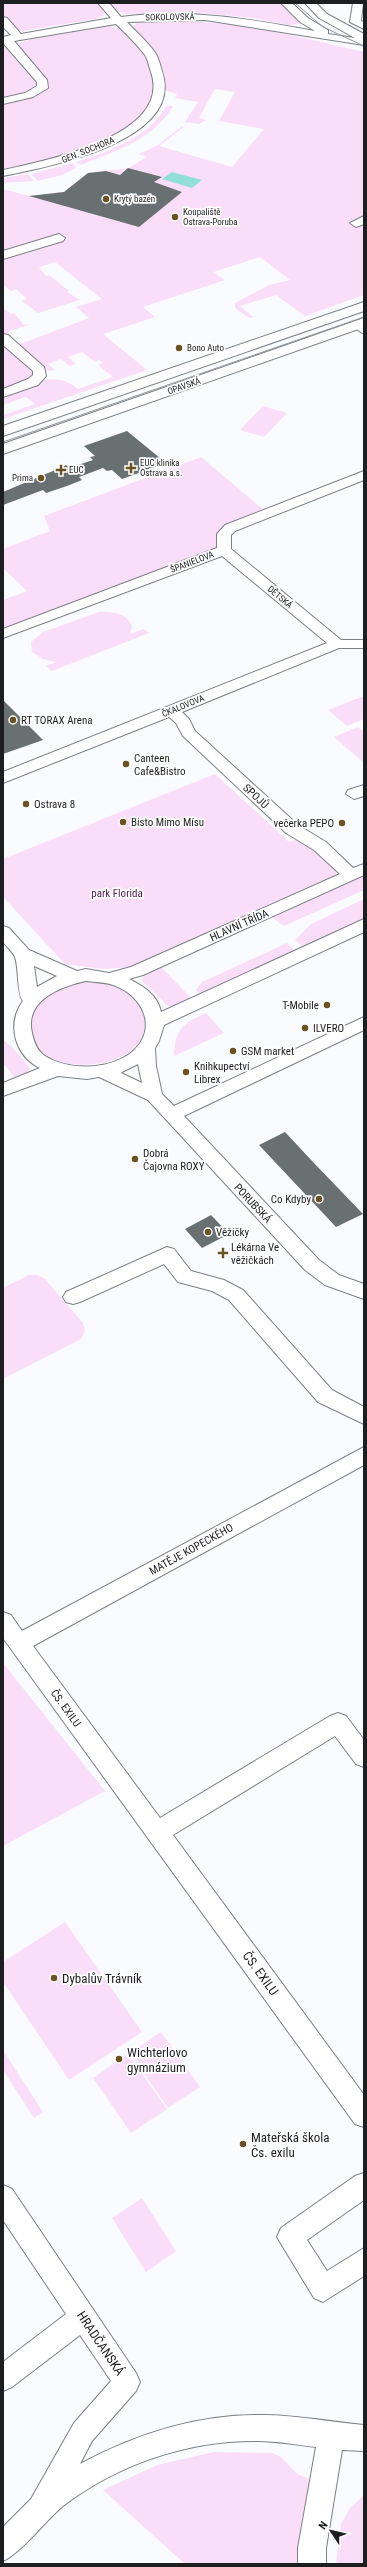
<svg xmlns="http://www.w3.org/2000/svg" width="367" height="2567" font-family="'Roboto Condensed',sans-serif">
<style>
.green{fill:#fadef9}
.water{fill:#92dfd7}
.building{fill:#697072}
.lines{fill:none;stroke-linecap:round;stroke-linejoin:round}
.minor-casing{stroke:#7c8085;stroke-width:2}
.major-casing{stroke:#7c8085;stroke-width:2}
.minor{fill:#fff;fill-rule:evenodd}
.major{fill:#fff;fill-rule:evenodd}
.tram{stroke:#95979a;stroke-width:1}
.poi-dot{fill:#6a5222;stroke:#fff;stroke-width:1.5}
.labels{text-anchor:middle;stroke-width:3.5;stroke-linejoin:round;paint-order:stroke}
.far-street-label{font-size:9px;fill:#1d1e20;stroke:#fff}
.far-poi-label{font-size:9px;fill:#1d1e20;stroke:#fff;text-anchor:start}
.poi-label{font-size:11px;fill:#1d1e20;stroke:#fff;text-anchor:start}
.street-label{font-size:11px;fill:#1d1e20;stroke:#fff}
.park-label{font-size:11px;fill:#501c51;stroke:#fff}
.near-street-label{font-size:13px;fill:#1d1e20;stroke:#fff}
.near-poi-label{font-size:13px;fill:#1d1e20;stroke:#fff;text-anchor:start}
</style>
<rect width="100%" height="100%" fill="#f9fbff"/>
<g class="green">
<path d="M3,3H97L105,11L104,15L95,19L22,31L14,29L3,17Z"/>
<path d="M107,3H281L300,24L288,25L253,18L191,12L126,14L117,11Z"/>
<path d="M159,21C229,19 296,36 364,52V295L305,316L276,295L240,306L253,317L249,318L235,308V303L269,285L290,280L260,257L214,272L225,280L143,307L155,317L103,334L147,370L3,419V415L35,404L26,397L3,405V395C31,385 53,368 78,389L113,377L98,365L103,363L100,360L95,362L82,352L68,357L76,364L70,366L61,359L48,364L55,370L45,371L15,346L89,318L76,307L102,299L55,262L39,267L46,276L49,275L69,291L67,292L80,300L38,313L22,301L27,299L16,289L11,291L3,285V189L29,196L64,192L88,173L129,168L146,157L139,154L158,145L182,126L190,128L184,127L159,146L232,167L264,129L219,121L235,92L215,89L199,118L206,120L199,124L185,122L198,102L175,98L177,94L165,90C169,63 148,46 132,28L137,23Z"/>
<path d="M110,26C127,29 139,45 149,58C153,64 153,74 154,82C161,138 43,162 3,170V102L32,96L46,87L16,44L31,39Z"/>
<path d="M3,46L8,47L39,84L33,92L3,98Z"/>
<path d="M166,106H173C155,139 113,152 81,165L76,162C107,152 150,137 166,106Z"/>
<path d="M73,163L76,168L62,175L38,181L31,174Z"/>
<path d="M28,174L34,181L3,183V178Z"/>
<path d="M3,308L11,314L14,313L24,325L31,324L7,332L10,335L3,334Z"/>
<path d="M3,343L35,370L34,377L3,390Z"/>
<path d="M263,406L287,413L264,437L240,430Z"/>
<path d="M201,457L264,510L221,529L216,549L3,630V600L27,591L3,568V549L50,531L44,516Z"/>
<path d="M99,612C111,611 127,613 132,626L130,634L144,629L149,633L52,671L46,666L56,662L43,659L32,652L31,642L43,632Z"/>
<path d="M364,696V719L347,726L328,710Z"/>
<path d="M358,727L364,732V763L334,737Z"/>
<path d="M215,774L289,842L302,838L337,870L335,877L134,967L103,969L65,964L3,897V859Z"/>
<path d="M364,875V890L284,926L271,917Z"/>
<path d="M364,899V919L303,947L295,940L311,924Z"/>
<path d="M287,943L295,951L200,994L196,990L202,982Z"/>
<path d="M160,966L191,998L175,1006H168L142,981L143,974Z"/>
<path d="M97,982C116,985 137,992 143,1012C162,1068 49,1083 31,1040C28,1034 29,1023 28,1016L44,995L74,983Z"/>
<path d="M206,1013L224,1033L174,1056C175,1029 182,1024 206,1013Z"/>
<path d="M3,1040C8,1042 29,1065 30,1070L16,1079L3,1063Z"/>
<path d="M29,1275H38L45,1279L83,1323L85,1331L81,1339L3,1379V1288Z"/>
<path d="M3,1663L105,1791L3,1846Z"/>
<path d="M65,1922L142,2032L69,2080L3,1982V1962Z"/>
<path d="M161,2032L200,2087L168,2108L130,2053Z"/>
<path d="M3,2050L43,2112L34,2118L3,2070Z"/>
<path d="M128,2054L167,2109L131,2133L93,2078Z"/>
<path d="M142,2198L176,2251L146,2272L112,2218Z"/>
<path d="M214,2452L272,2453L281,2457L297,2474L317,2482L303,2564H185L103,2490L157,2465Z"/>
<path d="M364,2495V2564H336L341,2524L350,2508Z"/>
</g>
<path class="water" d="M172,172L202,180L192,188L162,179Z"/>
<g class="building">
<path d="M128,168L162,177L154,182L182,192L139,227L29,196L64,192L88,173L106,171L120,175Z"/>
<path d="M127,431L166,463L122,479L112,470L107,471L103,468L79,477L82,480L67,486L46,493L43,490L3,505V492L60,468L66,465L69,468L93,460L90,457L95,456L84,446Z"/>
<path d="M3,700L43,740L3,754Z"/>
<path d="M285,1132L312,1161L363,1214L336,1227L259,1145Z"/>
<path d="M211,1215L229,1234L202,1248L185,1229Z"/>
</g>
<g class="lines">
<defs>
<g id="minor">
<path d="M98,3H109L121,17C188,8 250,19 315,31L300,22L281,3H292L308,18L328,30V34L355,38L319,18L305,3H316L327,14L364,34V45L205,20L127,22C136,32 148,42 156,54C159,59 160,65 162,71C186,141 49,167 3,176V170C45,161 173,136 151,72C149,67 148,60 145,55C137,44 126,34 116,24L14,41L47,80L48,88L33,97L3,104V98L25,93L37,86V82L3,43V37L11,35L3,27V17L7,18L21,34L111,18Z"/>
<path d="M353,3H363L361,21L364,22V29L350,22Z"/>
<path d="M364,216V224L356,227L350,223Z"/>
<path d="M59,234L65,238L63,241L3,259V251Z"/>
<path d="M356,321L364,325V334L350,325Z"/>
<path d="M3,334L8,335L44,367L46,376L38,385L3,397V389L28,379L33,375V371L3,345Z"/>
<path d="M364,471V480L235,531L231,535V549L341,640H364V648H339L182,712L189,719L195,731L298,825L326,842L353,868L364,864V875L143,975L129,979C143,986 158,995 161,1012L364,919V932L164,1025L159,1041L155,1048L156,1066L162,1094L174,1106L364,1017V1030L184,1116L319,1260L339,1275L364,1284V1299L325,1285L305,1270L148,1100L99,1077L87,1079L58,1076L3,1096V1083L40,1068C15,1056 6,1024 23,1001C17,995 19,969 15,957C13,952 7,947 3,942V926L9,928L29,950L77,971L86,969L109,973L131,967L340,874L314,850L286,833L183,736L176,723L169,717L3,783V772L327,643L222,556L3,638V629L217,548V534L225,525ZM34,966L57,976L37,987ZM86,981C95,982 105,982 113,985C143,995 159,1029 132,1052C110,1070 69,1071 45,1056C37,1051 34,1042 32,1033C24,1000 62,986 86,981ZM138,1064L142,1083L121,1073L122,1072Z"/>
<path d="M364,785V796L354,799L346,794L348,790Z"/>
<path d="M167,1247L174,1249L191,1271L224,1280L243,1290L332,1390L364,1407V1424L318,1402L229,1300L212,1291L178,1282L164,1264L80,1302L73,1304L66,1302L63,1297L66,1292Z"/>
<path d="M364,1447V1465L33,1646L160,1818L330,1716L338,1713L346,1716L364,1740V1767L356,1764L335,1736L173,1835L364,2095V2127L355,2124L3,1638V1612L11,1615L22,1631Z"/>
<path d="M364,2173V2200L307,2240L327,2271L364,2248V2276L323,2302L314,2298L277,2237L281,2228L355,2176Z"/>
<path d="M3,2185L12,2189L136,2373L140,2382L136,2391L92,2441L80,2464C134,2435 194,2415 257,2415C293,2414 329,2422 364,2425V2451L342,2450L326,2548V2564H298V2548L316,2447C297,2445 277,2441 258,2441C189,2440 118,2464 63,2506C45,2521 21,2553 3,2561V2527L31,2499L74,2423L111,2381L80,2335L12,2387L3,2391V2362L66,2314L3,2220Z"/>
</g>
<g id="major">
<path d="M364,302V311L3,436V426Z"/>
<path d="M364,318V327L3,454V444Z"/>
</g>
</defs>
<use href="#minor" class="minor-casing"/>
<use href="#major" class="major-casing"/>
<use href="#minor" class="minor"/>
<use href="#major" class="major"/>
<g class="tram">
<path d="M295,3L323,27L364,46"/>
<path d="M3,442L364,317"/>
</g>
</g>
<g class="poi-dot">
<circle cx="106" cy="199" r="4"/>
<circle cx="175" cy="217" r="4"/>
<circle cx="179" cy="348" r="4"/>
<path d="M129 462h4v4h4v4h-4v4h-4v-4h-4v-4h4z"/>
<path d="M59 464h4v4h4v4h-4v4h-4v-4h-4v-4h4z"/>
<circle cx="41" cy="478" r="4"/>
<circle cx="13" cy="720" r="4"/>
<circle cx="126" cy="764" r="4"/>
<circle cx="26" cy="804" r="4"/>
<circle cx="123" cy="822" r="4"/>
<circle cx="342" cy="823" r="4"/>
<circle cx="327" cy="1005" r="4"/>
<circle cx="305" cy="1028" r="4"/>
<circle cx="233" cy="1051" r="4"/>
<circle cx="186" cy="1072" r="4"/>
<circle cx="135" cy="1159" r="4"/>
<circle cx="319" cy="1199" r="4"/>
<circle cx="208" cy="1232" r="4"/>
<path d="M221 1247h4v4h4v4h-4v4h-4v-4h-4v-4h4z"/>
<circle cx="54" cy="1978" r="4"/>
<circle cx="119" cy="2059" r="4"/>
<circle cx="243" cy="2144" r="4"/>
</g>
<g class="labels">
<g class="far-street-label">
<text transform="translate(170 17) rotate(-1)" y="3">SOKOLOVSKÁ</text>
<text transform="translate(88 150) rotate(-22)" y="3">GEN. SOCHORA</text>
<text transform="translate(184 386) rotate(-19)" y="3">OPAVSKÁ</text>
<text transform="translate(192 562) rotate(-21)" y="3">ŠPANIELOVA</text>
<text transform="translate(280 597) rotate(40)" y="3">DĚTSKÁ</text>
<text transform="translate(183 706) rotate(-22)" y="3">ČKALOVOVA</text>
</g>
<g class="far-poi-label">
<text x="114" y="202">Krytý bazén</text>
<text x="183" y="215">Koupaliště<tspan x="183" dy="10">Ostrava-Poruba</tspan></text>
<text x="187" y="351">Bono Auto</text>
<text x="140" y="466">EUC klinika<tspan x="140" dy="10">Ostrava a.s.</tspan></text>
<text x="69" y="473">EUC</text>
<text x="33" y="481" text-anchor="end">Prima</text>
</g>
<g class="poi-label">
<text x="21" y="724">RT TORAX Arena</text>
<text x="134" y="762">Canteen<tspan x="134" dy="13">Cafe&amp;Bistro</tspan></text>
<text x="34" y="808">Ostrava 8</text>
<text x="131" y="826">Bisto Mimo Mísu</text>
<text x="334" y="827" text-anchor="end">večerka PEPO</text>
<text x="319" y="1009" text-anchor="end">T-Mobile</text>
<text x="313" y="1032">ILVERO</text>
<text x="241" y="1055">GSM market</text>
<text x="194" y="1070">Knihkupectví<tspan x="194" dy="13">Librex</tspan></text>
<text x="143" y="1157">Dobrá<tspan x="143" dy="13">Čajovna ROXY</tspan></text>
<text x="311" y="1203" text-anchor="end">Co Kdyby</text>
<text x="216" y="1236">Věžičky</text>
<text x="231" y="1251">Lékárna Ve<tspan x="231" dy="13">věžičkách</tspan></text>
</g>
<g class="street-label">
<text transform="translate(256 796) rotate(43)" y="4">SPOJŮ</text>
<text transform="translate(239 925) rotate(-24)" y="4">HLAVNÍ TŘÍDA</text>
<text transform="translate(253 1203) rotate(47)" y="4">PORUBSKÁ</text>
<text transform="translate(191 1549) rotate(-29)" y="4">MATĚJE KOPECKÉHO</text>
<text transform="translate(66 1708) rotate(54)" y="4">ČS. EXILU</text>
</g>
<g class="park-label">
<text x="117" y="897">park Florida</text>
</g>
<g class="near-street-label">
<text transform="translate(261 1973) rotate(54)" y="5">ČS. EXILU</text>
<text transform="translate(101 2343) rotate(56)" y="5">HRADČANSKÁ</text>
</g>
<g class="near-poi-label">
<text x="62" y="1983">Dybalův Trávník</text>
<text x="127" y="2057">Wichterlovo<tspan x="127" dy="15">gymnázium</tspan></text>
<text x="251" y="2142">Mateřská škola<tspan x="251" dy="15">Čs. exilu</tspan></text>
</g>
</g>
<rect width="367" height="2567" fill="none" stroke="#1d1e20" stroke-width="8"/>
<g transform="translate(331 2531) rotate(305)" stroke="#ffffff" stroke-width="3" paint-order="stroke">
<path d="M0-3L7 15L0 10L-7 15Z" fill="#1d1e20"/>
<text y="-6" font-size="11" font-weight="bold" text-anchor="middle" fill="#1d1e20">N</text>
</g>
</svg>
